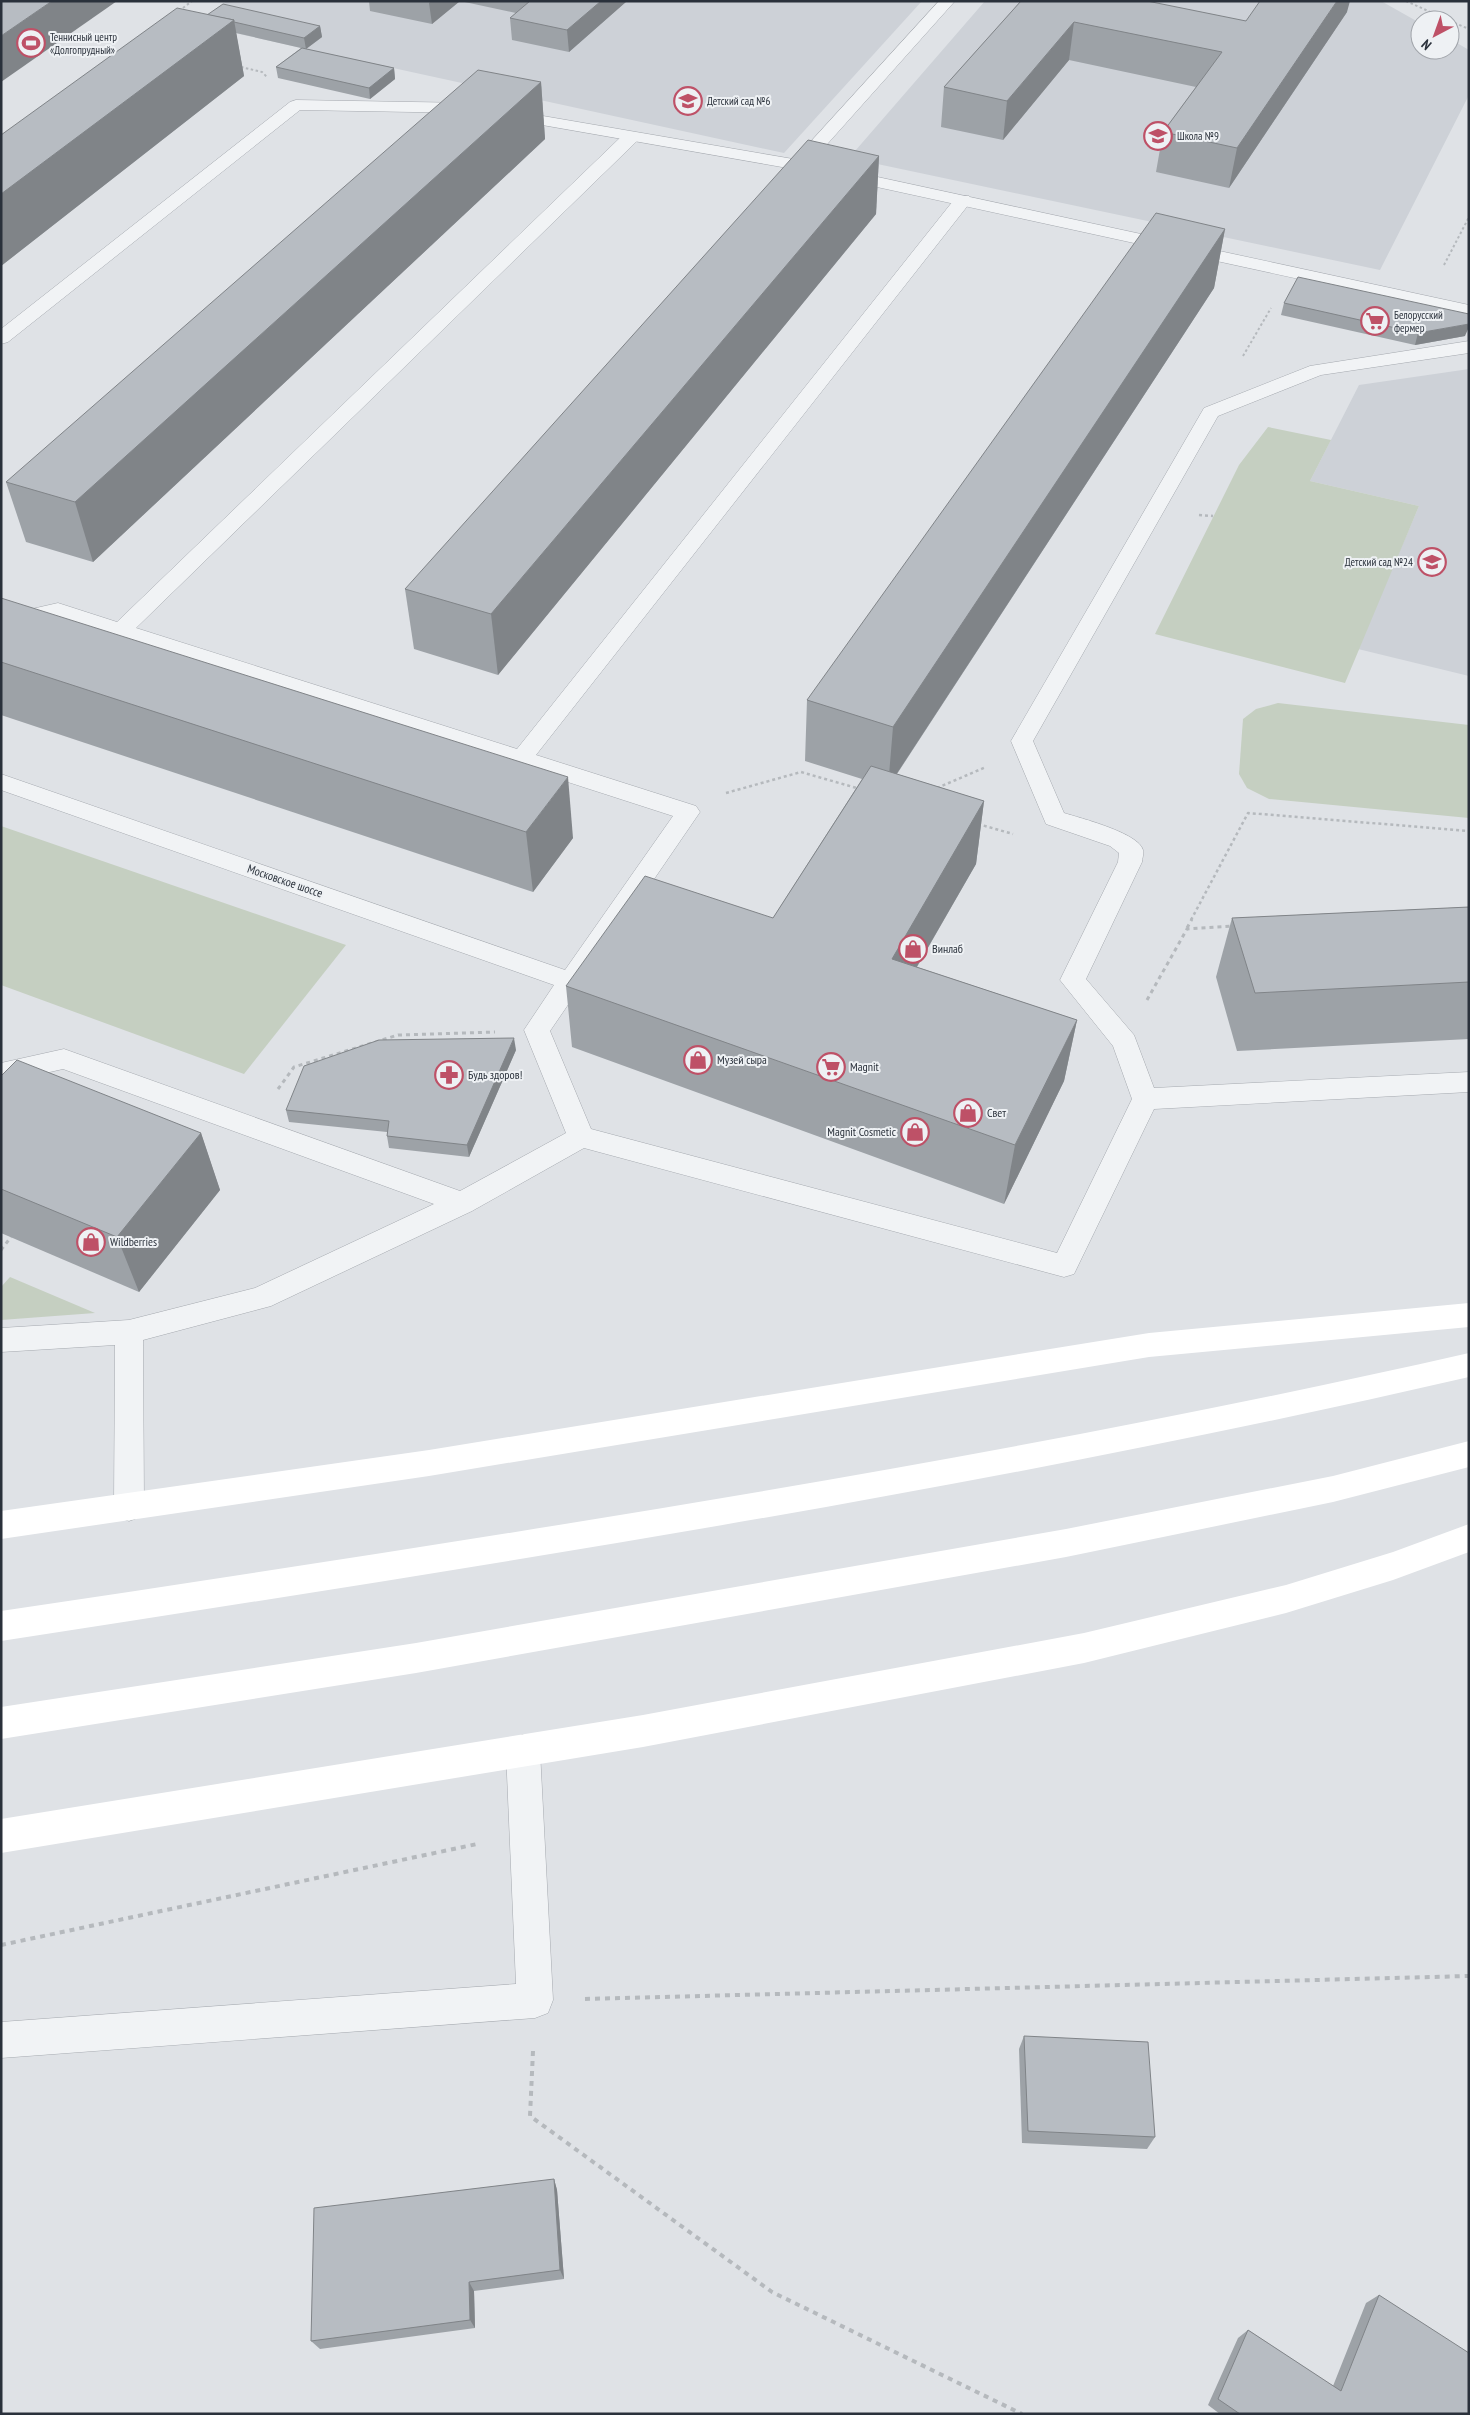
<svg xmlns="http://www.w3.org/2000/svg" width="1470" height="2415" font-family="'PT Sans Narrow',sans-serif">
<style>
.built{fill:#cdd1d7}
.green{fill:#c5cfc1}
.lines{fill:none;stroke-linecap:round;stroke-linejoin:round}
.lane-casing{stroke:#a5a9af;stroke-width:1}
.street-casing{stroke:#a5a9af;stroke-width:1}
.path-far3{stroke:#b5b9bd;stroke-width:2;stroke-dasharray:2.5 2.5;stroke-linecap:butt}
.path-far2{stroke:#b5b9bd;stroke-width:2.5;stroke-dasharray:3 3;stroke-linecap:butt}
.path-far1{stroke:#b5b9bd;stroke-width:3;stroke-dasharray:4 4;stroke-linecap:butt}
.path{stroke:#b5b9bd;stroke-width:4;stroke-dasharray:5 5;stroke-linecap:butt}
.lane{fill:#f1f3f5;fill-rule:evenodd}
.street{fill:#f1f3f5;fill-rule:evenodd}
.secondary{fill:#fff;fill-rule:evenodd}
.wall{fill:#9da2a7}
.shaded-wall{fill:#808488}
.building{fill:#b7bcc2;stroke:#808488}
.labels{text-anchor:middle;stroke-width:4;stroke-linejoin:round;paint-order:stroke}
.far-poi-label{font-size:11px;fill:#2a313b;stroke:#eef1f4;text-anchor:start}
.street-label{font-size:12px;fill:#2a313b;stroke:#eef1f4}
.poi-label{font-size:12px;fill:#2a313b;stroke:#eef1f4;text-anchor:start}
</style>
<rect width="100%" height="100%" fill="#dfe2e6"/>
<g class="built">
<path d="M227,1H922L784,153L306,49L208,27L198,22Z"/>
<path d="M985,1H1381L1420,23V50H1450V39L1469,50V95L1380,270L849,158Z"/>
<path d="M1469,369V676L1358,649L1419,506L1310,481L1359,385Z"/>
</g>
<g class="green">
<path d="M1268,427L1331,440L1310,481L1419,506L1345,683L1155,634L1239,465Z"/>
<path d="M1278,703L1469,725V818L1269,799L1247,788L1239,774L1243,719L1256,709Z"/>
<path d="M1,826L346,945L244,1074L1,985Z"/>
<path d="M10,1277L95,1313L1,1320V1287Z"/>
</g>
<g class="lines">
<defs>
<g id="lane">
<path d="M939,1H955L805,169H793L791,165L793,161Z"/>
<path d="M296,100L470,103L476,105L478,108L476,111L470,113L300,110L8,342L1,344V329L290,102Z"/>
<path d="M631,132L637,133L639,137L637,141L136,628L517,749L957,196H969L972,200L969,204L536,755L696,806L700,812L550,1031L591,1129L1057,1253L1132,1099L1113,1046L1060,980L1118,862L1119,853L1110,846L1046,824L1011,741L1204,408L1310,366L1469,341V353L1321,375L1218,416L1033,741L1064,813C1080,818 1139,833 1143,850C1144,854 1142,859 1142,862L1086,979L1134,1035L1154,1088L1469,1072V1092L1154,1109L1074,1274L1064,1277L584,1148L472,1211L271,1306L143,1340L144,1507L140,1517L129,1521L118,1517L114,1507L115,1345L1,1352V1328L129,1320L255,1288L434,1204L63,1069L1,1083V1063L64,1049L460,1191L566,1133L524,1030L554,985L1,790V774L565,970L673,816L57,617L1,630V616L58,603L117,622L625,133Z"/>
<path d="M523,1735L535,1740L540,1751L553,2000L548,2013L535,2018L1,2058V2022L516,1984L506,1751L511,1740Z"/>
</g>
<path id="street" d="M508,110L799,160L1469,305V316L799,170L502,118L500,115L502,112Z"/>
</defs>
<use href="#lane" class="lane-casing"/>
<use href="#street" class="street-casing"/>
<g class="path-far3">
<path d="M1406,1L1448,20"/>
<path d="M179,11L192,1"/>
<path d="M1450,21L1469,29"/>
<path d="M241,67L262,72L267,77"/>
<path d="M1444,265L1469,217"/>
<path d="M1243,356L1271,308"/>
</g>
<g class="path-far2">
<path d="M1199,515L1213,516"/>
<path d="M937,788L986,767"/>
<path d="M726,793L801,772L860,789"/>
<path d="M978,824L1013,834"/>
<path d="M1191,920L1248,813L1469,831"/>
</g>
<g class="path-far1">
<path d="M1187,928L1192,919"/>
<path d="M1147,1000L1187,929L1234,926"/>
<path d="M278,1089L294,1067L398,1035L495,1032"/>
<path d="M1,1250L11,1237"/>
</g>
<g class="path">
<path d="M1,1945L477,1844"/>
<path d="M585,1999L1469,1976"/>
<path d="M533,2051L530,2116L772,2292L1022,2414"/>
</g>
<use href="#lane" class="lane"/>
<use href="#street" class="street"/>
<g class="secondary">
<path d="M1469,1303V1327L1149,1357L429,1476L1,1539V1511L429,1450L1149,1333Z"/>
<path d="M1469,1353V1377C984,1489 492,1565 1,1641V1611C492,1537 984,1463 1469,1353Z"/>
<path d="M1469,1441V1467L1333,1502L1066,1557L416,1673L1,1739V1707L416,1643L1066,1529L1333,1476Z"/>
<path d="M1469,1524V1552L1393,1580L1286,1613L1084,1663L643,1747L1,1853V1819L643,1715L1084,1633L1286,1585L1393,1552Z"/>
</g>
</g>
<g class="wall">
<path d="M369,1H627L569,52L512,40L510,18L516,13L460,1L432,24L370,11Z"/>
<path d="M1021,1L1246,21L1347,12L1229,188L1156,172L1163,132L1196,87L1069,60L1003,140L941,127L944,87Z"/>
<path d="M207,15L320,26L322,37L306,49L394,68L395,79L370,99L278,78L276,67L301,48L236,33L244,76L1,266V135Z"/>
<path d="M541,82L545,139L93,562L26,542L6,482Z"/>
<path d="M879,156L876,214L498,675L414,649L405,589Z"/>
<path d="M1225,229L1214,288L897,774L984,801L976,864L917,967L1077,1020L1064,1081L1004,1204L572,1047L566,986L773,918L862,779L805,761L807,700Z"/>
<path d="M1284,303L1465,336L1415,345L1281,315Z"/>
<path d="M1,598L573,838L533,892L1,715Z"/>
<path d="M1469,907V1039L1237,1051L1216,977L1232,918Z"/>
<path d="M516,1050L469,1157L389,1148L387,1136V1132L289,1122L286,1110Z"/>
<path d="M1,1076L201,1133L220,1190L139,1292L1,1233Z"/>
<path d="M1024,2036L1155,2137L1147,2149L1022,2143L1019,2049Z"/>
<path d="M554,2179L557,2190L564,2279L474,2291L475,2328L320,2349L311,2341Z"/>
<path d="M1379,2295L1469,2414H1220L1208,2405L1238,2338L1248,2330L1333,2386L1366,2303Z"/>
</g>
<g class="shaded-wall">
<path d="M52,1H117L1,82V36Z"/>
<path d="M431,1H460L432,24L429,3Z"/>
<path d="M601,1H627L569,52L567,30Z"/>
<path d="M1337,1H1350L1347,12L1229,188L1237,148Z"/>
<path d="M234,20L244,76L1,266V194Z"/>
<path d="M1074,22L1069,60L1003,140L1007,101Z"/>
<path d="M320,26L322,37L306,49L304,38Z"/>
<path d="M394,68L395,79L370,99L369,88Z"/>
<path d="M541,82L545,139L93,562L75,502Z"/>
<path d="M879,156L876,214L498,675L491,614Z"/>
<path d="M1225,229L1214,288L888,787L893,727Z"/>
<path d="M1469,324V327L1465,336L1415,345L1418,333Z"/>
<path d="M568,777L573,838L533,892L526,832Z"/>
<path d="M984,801L976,864L886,1020L892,959Z"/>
<path d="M1077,1020L1064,1081L1004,1204L1015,1145Z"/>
<path d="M514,1038L516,1050L469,1157L467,1145Z"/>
<path d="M201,1133L220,1190L139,1292L117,1237Z"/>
<path d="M554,2179L557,2190L564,2279L560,2270Z"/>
<path d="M469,2282L474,2291L475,2328L470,2320Z"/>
</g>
<g class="building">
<path d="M1,1H52L1,36Z"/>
<path d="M530,1H601L567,30L510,18Z"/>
<path d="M1021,1H1147L1246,21L1260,1H1337L1237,148L1163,132L1222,52L1074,22L1007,101L944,87Z"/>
<path d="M223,4L320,26L304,38L234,22V20L207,15Z"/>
<path d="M177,8L234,20L1,194V135Z"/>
<path d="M302,48L394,68L369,88L276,67Z"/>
<path d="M478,70L541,82L75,502L6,482Z"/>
<path d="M808,140L879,156L491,614L405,589Z"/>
<path d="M1156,213L1225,229L893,727L807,700Z"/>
<path d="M1298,277L1469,314V324L1418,333L1284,303Z"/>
<path d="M1,598L568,777L526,832L1,662Z"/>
<path d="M871,766L984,801L892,959L1077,1020L1015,1145L566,986L645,876L773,918Z"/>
<path d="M1469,907V982L1255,993L1232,918Z"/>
<path d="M514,1038L467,1145L387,1136L389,1121L286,1110L304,1066L379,1040Z"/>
<path d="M17,1060L201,1133L117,1237L1,1189V1076Z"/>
<path d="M1024,2036L1148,2042L1155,2137L1028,2131Z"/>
<path d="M554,2179L560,2270L469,2282L470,2320L311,2341L314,2208Z"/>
<path d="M1379,2295L1469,2353V2414H1240L1218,2399L1248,2330L1341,2391Z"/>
</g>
<defs>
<symbol id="stadium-ring" viewBox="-11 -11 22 22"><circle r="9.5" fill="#eef1f4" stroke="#be5167" stroke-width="1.5"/><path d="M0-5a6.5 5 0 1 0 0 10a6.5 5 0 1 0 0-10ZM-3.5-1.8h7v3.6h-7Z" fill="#be5167"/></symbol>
<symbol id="school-ring" viewBox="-11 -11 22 22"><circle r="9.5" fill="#eef1f4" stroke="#be5167" stroke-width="1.5"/><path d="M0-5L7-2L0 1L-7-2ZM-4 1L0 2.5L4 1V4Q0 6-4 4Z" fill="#be5167"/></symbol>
<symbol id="supermarket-ring" viewBox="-11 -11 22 22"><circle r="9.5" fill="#eef1f4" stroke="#be5167" stroke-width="1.5"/><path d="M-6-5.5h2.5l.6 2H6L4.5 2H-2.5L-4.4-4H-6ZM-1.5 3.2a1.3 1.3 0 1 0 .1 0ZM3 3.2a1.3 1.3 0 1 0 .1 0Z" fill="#be5167"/></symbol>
<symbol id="shop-ring" viewBox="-11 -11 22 22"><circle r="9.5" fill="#eef1f4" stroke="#be5167" stroke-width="1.5"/><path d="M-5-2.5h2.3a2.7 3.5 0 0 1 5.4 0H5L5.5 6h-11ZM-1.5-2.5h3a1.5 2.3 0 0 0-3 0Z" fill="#be5167"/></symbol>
<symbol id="pharmacy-ring" viewBox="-11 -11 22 22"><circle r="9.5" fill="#eef1f4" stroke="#be5167" stroke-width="1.5"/><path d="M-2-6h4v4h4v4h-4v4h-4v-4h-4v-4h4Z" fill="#be5167"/></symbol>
</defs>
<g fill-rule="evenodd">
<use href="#stadium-ring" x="15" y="27" width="32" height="32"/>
<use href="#school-ring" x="672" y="85" width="32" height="32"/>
<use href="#school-ring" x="1142" y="120" width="32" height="32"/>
<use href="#supermarket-ring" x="1359" y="305" width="32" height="32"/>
<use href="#school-ring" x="1416" y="546" width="32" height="32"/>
<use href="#shop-ring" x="897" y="933" width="32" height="32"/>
<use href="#shop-ring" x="682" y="1044" width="32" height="32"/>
<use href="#supermarket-ring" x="815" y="1051" width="32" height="32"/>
<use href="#pharmacy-ring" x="433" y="1059" width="32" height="32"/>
<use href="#shop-ring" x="952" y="1097" width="32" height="32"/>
<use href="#shop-ring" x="899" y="1116" width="32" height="32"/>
<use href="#shop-ring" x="75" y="1226" width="32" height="32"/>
</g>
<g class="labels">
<g class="far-poi-label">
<text x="50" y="41">Теннисный центр<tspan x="50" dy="13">«Долгопрудный»</tspan></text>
<text x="707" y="105">Детский сад №6</text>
<text x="1177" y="140">Школа №9</text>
<text x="1394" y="319">Белорусский<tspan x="1394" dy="13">фермер</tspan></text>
<text x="1413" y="566" text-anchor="end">Детский сад №24</text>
</g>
<g class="street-label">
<text transform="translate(285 881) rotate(19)" y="4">Московское шоссе</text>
</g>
<g class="poi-label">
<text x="932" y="953">Винлаб</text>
<text x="717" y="1064">Музей сыра</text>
<text x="850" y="1071">Magnit</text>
<text x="468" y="1079">Будь здоров!</text>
<text x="987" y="1117">Свет</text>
<text x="896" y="1136" text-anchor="end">Magnit Cosmetic</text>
<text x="110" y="1246">Wildberries</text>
</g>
</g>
<rect width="1470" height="2415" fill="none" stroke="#2a313b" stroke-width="5"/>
<g transform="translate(1435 35) rotate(221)"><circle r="24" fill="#eef1f4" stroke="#a0a4aa"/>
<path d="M0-4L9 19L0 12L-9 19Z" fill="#be5167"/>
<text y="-8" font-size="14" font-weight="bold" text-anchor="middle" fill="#2a313b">N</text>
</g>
</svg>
